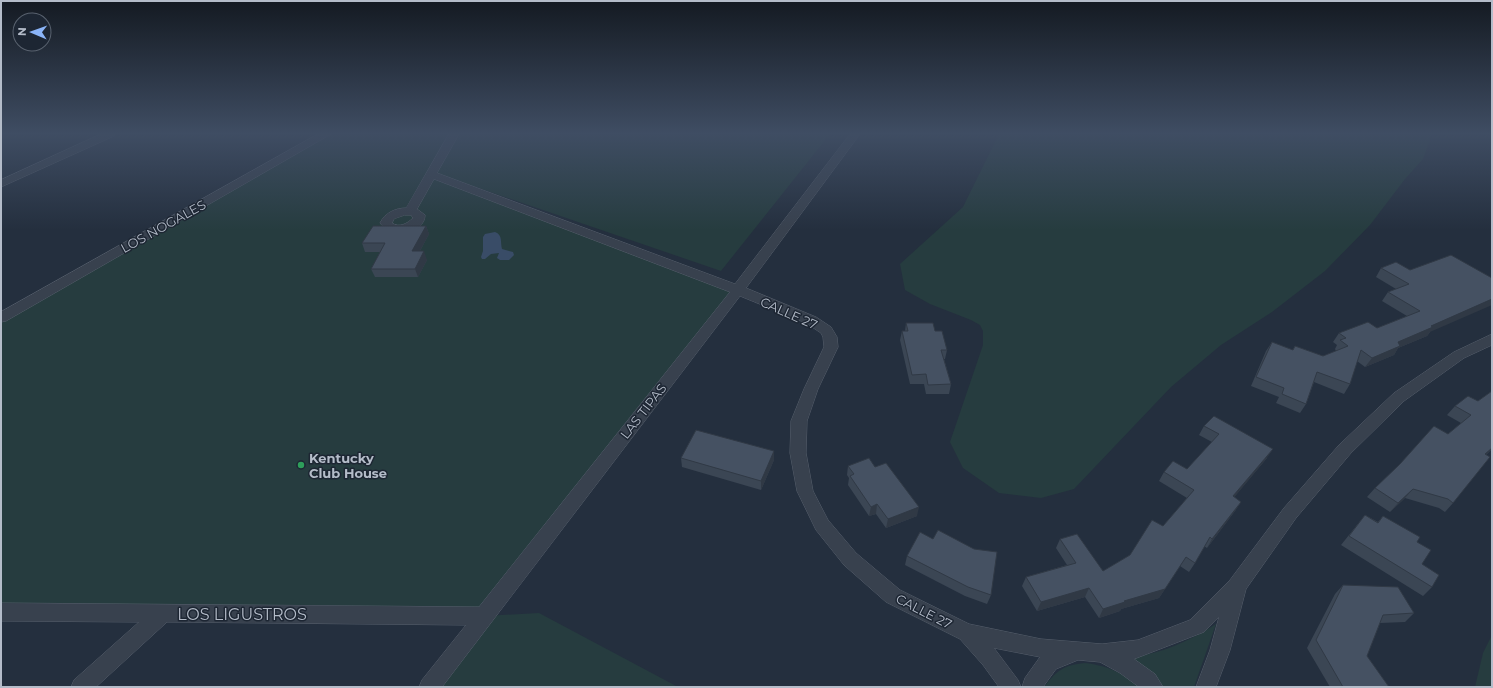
<svg xmlns="http://www.w3.org/2000/svg" width="1493" height="688" font-family="Montserrat,sans-serif">
<style>
.green{fill:#263c3f}
.water{fill:#394c67}
.lines{fill:none;stroke-linecap:round;stroke-linejoin:round}
.minor-casing{stroke:#565f6c;stroke-width:1}
.minor{fill:#38414e;fill-rule:evenodd}
.wall{fill:#3b4654}
.shaded-wall{fill:#303945}
.building{fill:#455162;stroke:#303945}
.leisure-dot{fill:#2e9e5b;stroke:#1d2633;stroke-width:1.5}
.labels{text-anchor:middle;stroke-width:3;stroke-linejoin:round;paint-order:stroke}
.street-label{font-size:13px;fill:#b4bcc9;stroke:#1d2633}
.poi-label{font-size:13px;font-weight:bold;fill:#b4bcc9;stroke:#1d2633;text-anchor:start}
.near-street-label{font-size:16px;fill:#b4bcc9;stroke:#1d2633}
</style>
<rect width="100%" height="100%" fill="#242f3e"/>
<g class="green">
<path d="M326,134H830L721,271L438,174L738,290L484,616L539,613L678,687H429L483,616L1,612V318Z"/>
<path d="M999,134H1430L1431,137L1423,159L1405,179L1370,225L1325,271L1272,312L1221,345L1171,387L1074,489L1041,498L999,493L963,468L950,442L983,345V331L980,325L971,320L930,304L905,290L900,264L963,207Z"/>
<path d="M1216,624L1194,687H1162L1130,657C1162,654 1189,641 1216,624Z"/>
<path d="M1492,635V687H1475L1483,653Z"/>
<path d="M1085,663C1109,666 1122,673 1142,687H1044C1057,670 1064,665 1085,663Z"/>
</g>
<path class="water" d="M495,232C503,235 500,242 502,249L513,252L514,255L509,260H500L497,258L499,253L491,254L485,259H482L481,257L483,251V237L485,234Z"/>
<g class="lines">
<defs>
<g id="minor">
<path d="M101,134H115L114,136L1,187V180Z"/>
<path d="M318,134H331L6,321L1,322V312Z"/>
<path d="M449,134H459L437,173L735,284L850,134H860L746,288L816,317L831,327L837,337L838,347L818,389L807,421L806,453L813,491L828,520L856,553L900,590L969,624L1041,639L1102,644L1138,640L1190,620L1230,580L1284,508L1339,445L1394,393L1454,352L1492,334V345L1464,358L1404,401L1351,453L1296,518L1246,589L1230,650L1216,687H1196L1210,650L1219,617L1204,632L1134,659L1155,674L1163,687H1139L1120,673L1100,662L1078,660L1056,669L1043,687H1022L1025,678L1040,657L994,648L1018,680L1021,687H999L983,665L960,639L886,602L844,565L816,530L797,491L790,453L791,421L804,389L824,347L823,337L821,333L806,323L740,296L442,687H419L422,680L466,625L167,622L96,687H71L74,680L139,622L1,621V603L479,607L730,292L434,179L417,209L425,215C425,234 390,237 380,223C385,213 395,208 406,208ZM405,215H411L413,218C407,224 399,228 392,223L394,219Z"/>
</g>
</defs>
<use href="#minor" class="minor-casing"/>
<use href="#minor" class="minor"/>
</g>
<g class="wall">
<path d="M426,226L429,234L420,251L427,260L418,277H375L371,269L380,252H365L362,243Z"/>
<path d="M1381,268L1410,270L1430,332L1427,336L1398,348L1394,355L1365,367L1357,361L1350,384L1344,394L1314,382L1306,404L1300,413L1276,403L1279,397L1251,386L1266,351L1272,342L1293,350L1295,346L1323,356L1336,351L1335,349L1337,345L1333,342L1339,333L1377,328L1407,316L1382,301L1388,292L1396,289L1376,277Z"/>
<path d="M906,323L935,331L947,350L945,359H944L951,384L949,394H926L924,384H910L900,340L902,331H905Z"/>
<path d="M1492,391V449L1486,455L1453,503L1445,512L1439,508L1405,498L1390,512L1367,497L1375,488L1448,434L1461,423L1447,415L1455,406L1478,401Z"/>
<path d="M1204,426L1267,458L1234,497L1241,502L1235,511L1207,548L1204,546L1195,563L1189,572L1180,566L1159,598L1121,609L1120,611L1099,618L1085,597L1037,611L1022,586L1026,577L1067,565L1056,548L1060,539L1103,571L1130,555L1163,526L1187,498L1159,481L1164,472L1187,469L1212,442L1199,435Z"/>
<path d="M774,451V460L761,490L682,467L681,458Z"/>
<path d="M848,466L875,467L917,516L886,528L876,514L869,516L848,485L849,478L847,475Z"/>
<path d="M1365,515L1378,522L1383,516L1417,542L1422,564L1432,587L1423,596L1341,545Z"/>
<path d="M907,556L991,595L987,604L965,596L905,565Z"/>
<path d="M1343,585L1414,613L1405,622L1380,623L1367,656L1389,687H1330L1307,648L1335,594Z"/>
</g>
<g class="shaded-wall">
<path d="M426,226L429,234L415,260L412,251Z"/>
<path d="M424,251L427,260L418,277L415,269Z"/>
<path d="M1492,299V305L1430,332L1427,336L1398,348L1394,355L1365,367L1372,358L1398,342L1431,326Z"/>
<path d="M1492,448V449L1476,463L1485,454Z"/>
<path d="M1273,449L1267,458L1227,506L1233,496Z"/>
<path d="M774,451V460L761,490V481Z"/>
<path d="M1413,489L1405,498L1390,512L1398,503Z"/>
<path d="M1241,502L1235,511L1207,548L1212,539Z"/>
<path d="M877,504L876,514L869,516L871,507Z"/>
<path d="M919,507L917,516L886,528L888,519Z"/>
<path d="M1186,557L1159,598L1121,609L1120,611L1099,618L1103,609L1124,601Z"/>
<path d="M1089,588L1085,597L1037,611L1041,602Z"/>
</g>
<g class="building">
<path d="M373,226H426L412,251H424L415,269H371L385,243H362Z"/>
<path d="M1451,255L1492,278V299L1431,326L1433,327L1398,342L1400,346L1372,358L1361,350L1350,384L1317,372L1306,404L1282,394L1284,388L1256,377L1272,342L1293,350L1295,346L1323,356L1348,346L1340,340L1346,338L1339,333L1368,322L1377,328L1420,311L1388,292L1409,284L1381,268L1396,262L1410,270Z"/>
<path d="M906,323H933L935,331H942L947,350H941L951,384L928,385L926,374L912,375L902,331H908Z"/>
<path d="M1492,391V448L1485,454L1490,457L1453,503L1448,499L1413,489L1398,503L1375,488L1400,464L1434,426L1448,434L1471,415L1455,406L1468,396L1478,401Z"/>
<path d="M1214,416L1273,449L1233,496L1241,502L1212,539L1210,537L1195,563L1186,557L1165,589L1124,601L1125,602L1103,609L1089,588L1041,602L1026,577L1076,563L1060,539L1077,534L1103,571L1130,555L1152,520L1163,526L1194,490L1164,472L1173,461L1187,469L1219,434L1204,426Z"/>
<path d="M696,430L774,451L761,481L681,458Z"/>
<path d="M869,458L875,467L886,463L919,507L888,519L877,504L871,507L850,476L854,474L848,466Z"/>
<path d="M1365,515L1378,523L1383,516L1420,537L1417,542L1431,550L1422,564L1439,575L1432,587L1349,536Z"/>
<path d="M938,530L974,549L997,552L991,595L968,587L907,556L920,532L933,539Z"/>
<path d="M1343,585L1398,587L1414,613L1383,615L1367,656L1389,687H1343L1316,640Z"/>
</g>
<linearGradient id="sky" x2="0" y2="1"><stop stop-color="#141a22"/><stop offset="0.58" stop-color="#3f4d63"/><stop offset="1" stop-color="#3f4d63" stop-opacity="0"/></linearGradient>
<rect width="1493" height="230" fill="url(#sky)"/>
<circle class="leisure-dot" cx="301" cy="465" r="4"/>
<g class="labels">
<g class="street-label">
<text transform="translate(163 226) rotate(-29)" y="5">LOS NOGALES</text>
<text transform="translate(789 313) rotate(24)" y="5">CALLE 27</text>
<text transform="translate(643 411) rotate(-52)" y="5">LAS TIPAS</text>
<text transform="translate(924 611) rotate(27)" y="5">CALLE 27</text>
</g>
<g class="poi-label">
<text x="309" y="463">Kentucky<tspan x="309" dy="15">Club House</tspan></text>
</g>
<g class="near-street-label">
<text x="242" y="620">LOS LIGUSTROS</text>
</g>
</g>
<rect width="1493" height="688" fill="none" stroke="#b4bcc9" stroke-width="4"/>
<g transform="translate(32 32) rotate(272)"><circle r="19" fill="#1d2633" stroke="#59626f"/>
<path d="M0-3L7 15L0 10L-7 15Z" fill="#8ab4f8"/>
<text y="-6" font-size="11" font-weight="bold" text-anchor="middle" fill="#b4bcc9">N</text>
</g>
</svg>
